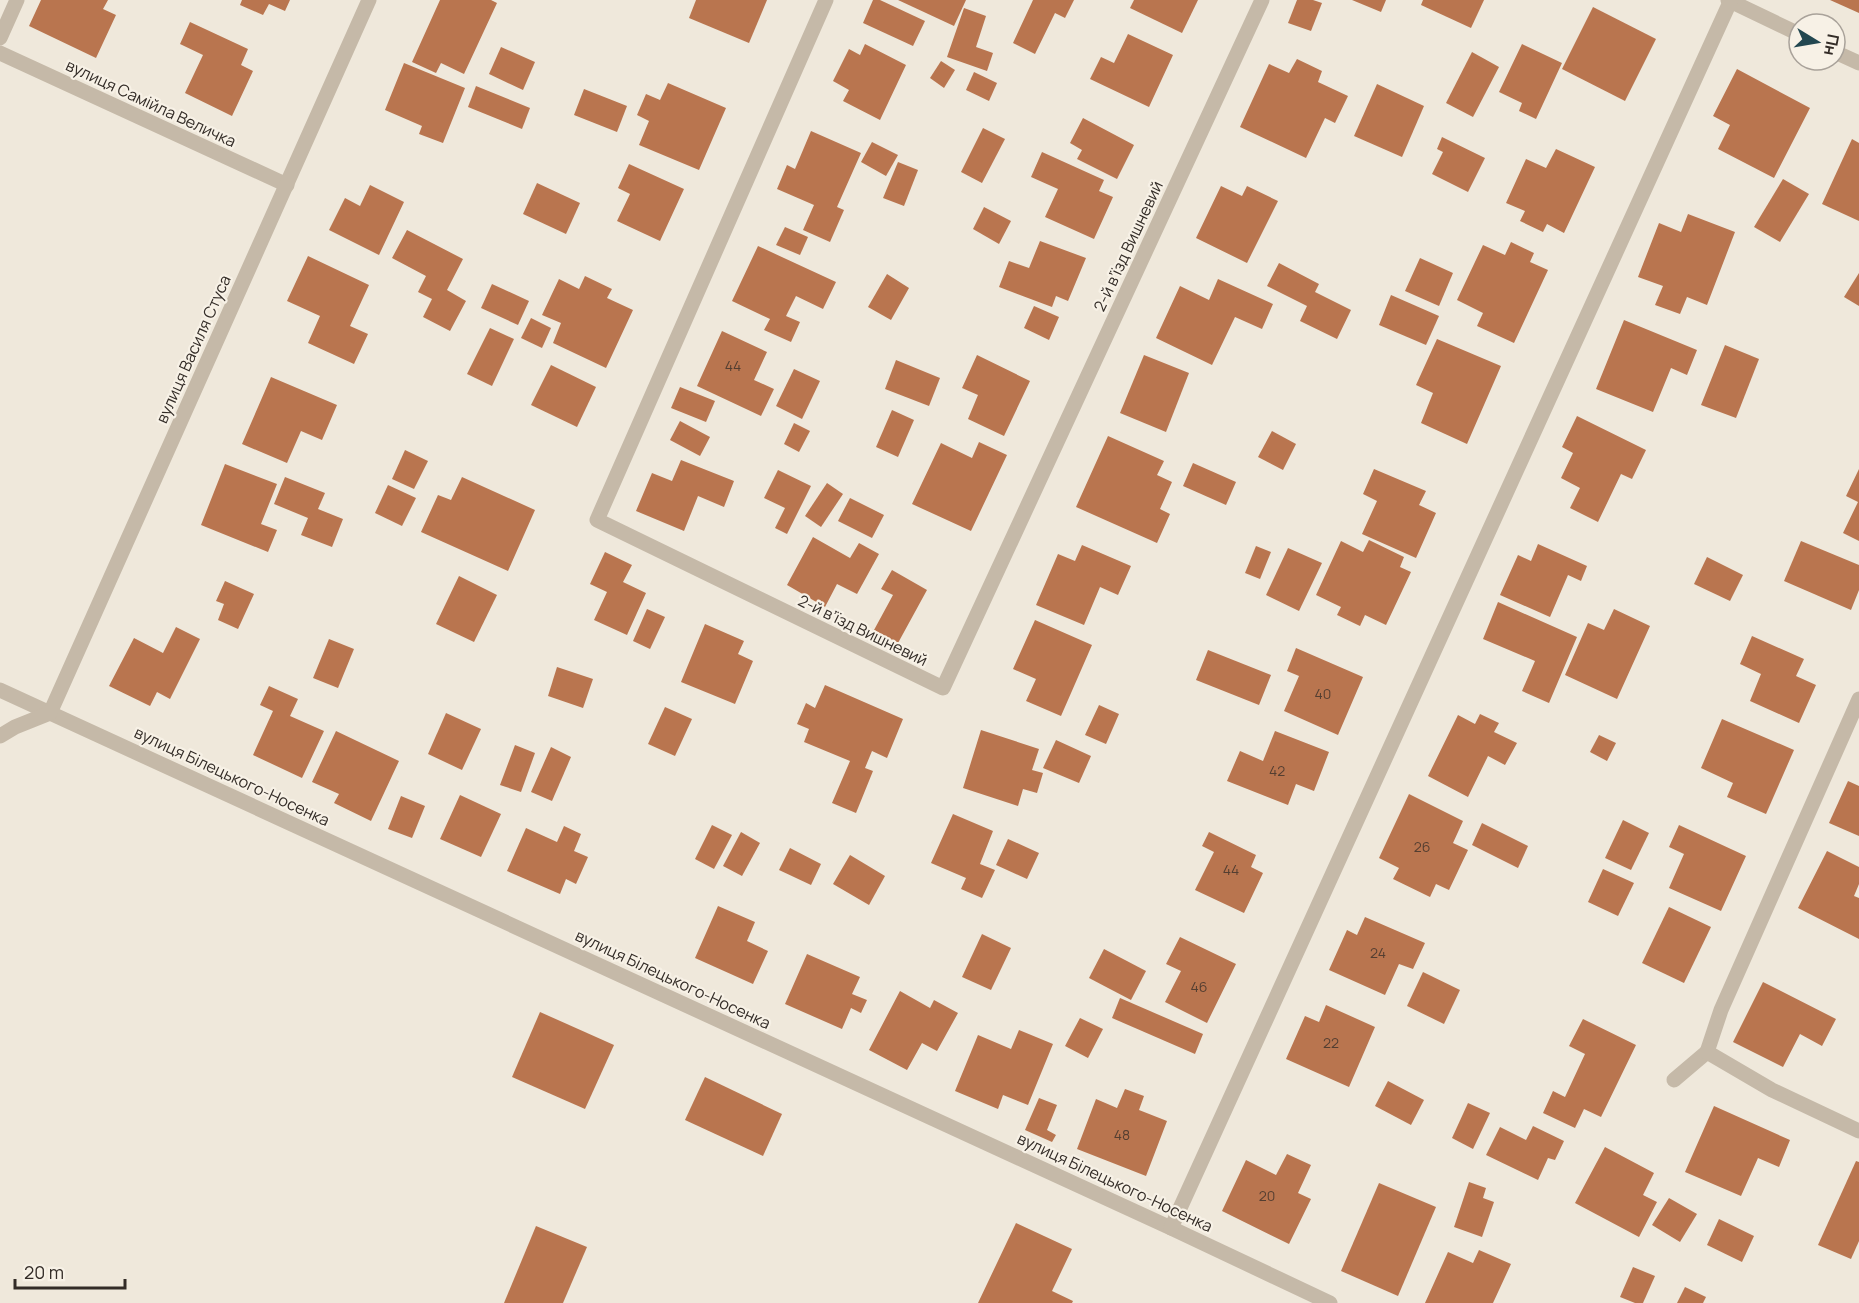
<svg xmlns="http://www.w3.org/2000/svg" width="1859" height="1303" font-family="Manrope,sans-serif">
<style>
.building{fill:#b9754f}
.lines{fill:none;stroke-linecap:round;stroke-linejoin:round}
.lane{stroke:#c5b9a8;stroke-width:15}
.street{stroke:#c5b9a8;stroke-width:15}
.labels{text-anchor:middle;stroke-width:4.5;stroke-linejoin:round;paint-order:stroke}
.number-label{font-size:14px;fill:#543e31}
.street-label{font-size:16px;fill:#332c27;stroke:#f7f1e6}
</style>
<rect width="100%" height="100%" fill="#efe8db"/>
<g class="building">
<path d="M41,0H108L103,9L116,15L96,58L29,26Z"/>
<path d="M242,0H290L285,11L269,4L263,15L240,5Z"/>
<path d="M440,0H491L497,3L464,74L441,63L436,73L412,62Z"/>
<path d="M696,0H767L749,43L689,18Z"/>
<path d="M873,0H880L925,21L913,46L863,23Z"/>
<path d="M898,0H966L954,26Z"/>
<path d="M1033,0H1074L1065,18L1055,13L1035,54L1013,43Z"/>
<path d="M1134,0H1198L1182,33L1130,8Z"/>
<path d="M1297,0H1313L1322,3L1311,31L1288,23Z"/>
<path d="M1352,0H1386L1381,12Z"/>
<path d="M1423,0H1484L1471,28L1421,5Z"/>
<path d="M1830,0H1859V13Z"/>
<path d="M1593,7L1656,39L1625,101L1562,69Z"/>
<path d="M964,8L986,16L976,47L993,53L987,71L947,57Z"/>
<path d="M190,22L248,49L241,65L253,71L232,116L185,93L203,55L180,44Z"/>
<path d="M1128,34L1173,55L1149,107L1090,79L1101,57L1114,63Z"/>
<path d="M865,44L906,65L880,120L843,101L849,90L833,81L849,49L860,55Z"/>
<path d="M1522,44L1562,63L1536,119L1519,111L1522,103L1499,92Z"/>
<path d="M501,47L535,62L523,90L489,74Z"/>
<path d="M1472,52L1499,67L1473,117L1446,103Z"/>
<path d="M1297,59L1322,71L1318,82L1348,96L1335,123L1325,118L1306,158L1240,127L1269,64L1289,73Z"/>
<path d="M941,61L955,70L944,88L930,78Z"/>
<path d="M404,63L465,88L443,143L419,134L422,126L385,110Z"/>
<path d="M1737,69L1810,108L1774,178L1718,149L1730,125L1713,116Z"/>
<path d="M974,72L997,83L989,101L966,90Z"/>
<path d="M668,83L726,108L699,170L639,145L649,121L637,115L646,94L660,100Z"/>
<path d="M1377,84L1424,106L1402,157L1354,136Z"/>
<path d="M476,86L530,108L522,129L468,107Z"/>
<path d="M584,89L627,106L617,132L574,115Z"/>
<path d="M1083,118L1134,145L1117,179L1077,159L1082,150L1070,143Z"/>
<path d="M983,128L1005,139L982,183L961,172Z"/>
<path d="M811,131L861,153L837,207L844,210L830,242L803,230L814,205L777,189L787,165L795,169Z"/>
<path d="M1442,137L1485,158L1468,192L1432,174L1443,152L1437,149Z"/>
<path d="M1852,139L1859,143V221L1822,204Z"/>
<path d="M872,142L898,155L886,176L861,162Z"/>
<path d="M1556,149L1595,167L1564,233L1547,224L1543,232L1520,221L1525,211L1506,203L1526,159L1546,168Z"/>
<path d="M1042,152L1104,180L1099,191L1113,197L1094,239L1045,217L1058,189L1031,177Z"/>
<path d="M898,162L918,170L904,206L883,198Z"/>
<path d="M629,164L684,189L660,241L617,221L630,194L618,188Z"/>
<path d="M1783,179L1809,194L1780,242L1754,227Z"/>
<path d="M537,183L580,203L566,234L523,214Z"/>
<path d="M370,185L404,202L379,255L329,230L345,198L360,206Z"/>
<path d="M1221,186L1242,196L1247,186L1278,201L1247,263L1196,238Z"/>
<path d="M984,207L1011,221L999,244L973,229Z"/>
<path d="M1688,214L1735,232L1707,305L1687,297L1680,314L1655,305L1663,286L1638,277L1659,223L1681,232Z"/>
<path d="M785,227L808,237L800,255L776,245Z"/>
<path d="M407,230L463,259L447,290L466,301L450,331L423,317L432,299L418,292L426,276L392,258Z"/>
<path d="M1040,241L1086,258L1068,301L1056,296L1052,307L999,287L1009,261L1029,268Z"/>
<path d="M1511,242L1534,253L1530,262L1548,270L1514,343L1477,326L1483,313L1457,300L1483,245L1505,255Z"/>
<path d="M758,246L836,282L823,309L796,296L786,316L800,322L791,342L764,330L770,319L732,301Z"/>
<path d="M308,256L369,285L350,326L368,334L354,364L308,343L320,316L287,301Z"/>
<path d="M1420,258L1453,273L1439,306L1405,291Z"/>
<path d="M1279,263L1319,284L1315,292L1351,310L1337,339L1300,321L1307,306L1267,286Z"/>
<path d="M1859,273V306L1844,297Z"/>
<path d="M887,274L909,288L891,320L868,307Z"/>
<path d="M585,276L612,289L607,298L633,310L606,368L553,343L561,323L542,315L559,279L579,289Z"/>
<path d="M1218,279L1273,304L1262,329L1235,317L1212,365L1156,338L1180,286L1209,300Z"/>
<path d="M492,284L529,301L518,325L481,308Z"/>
<path d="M1391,295L1439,316L1426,345L1379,325Z"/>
<path d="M1034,306L1059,317L1049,340L1024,328Z"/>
<path d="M531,318L551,328L542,348L521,338Z"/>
<path d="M1624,320L1697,350L1687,375L1671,368L1653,412L1596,389Z"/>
<path d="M490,328L514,339L492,386L467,374Z"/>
<path d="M722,331L767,352L754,380L774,389L761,416L697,386Z"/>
<path d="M1437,339L1501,366L1467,444L1421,423L1433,393L1416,385Z"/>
<path d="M1725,345L1759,359L1736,418L1701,405Z"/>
<path d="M977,355L1030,381L1004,436L968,419L978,395L962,388Z"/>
<path d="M1144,355L1189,373L1166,432L1120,413Z"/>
<path d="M896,360L940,378L929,406L885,389Z"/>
<path d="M551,365L596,387L577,427L531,405Z"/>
<path d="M794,369L820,381L802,419L776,406Z"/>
<path d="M271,377L337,405L322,440L301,431L287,463L242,444Z"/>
<path d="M680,387L715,401L706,422L671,408Z"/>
<path d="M892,410L914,420L898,457L876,447Z"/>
<path d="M1577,416L1646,450L1632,479L1621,474L1598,522L1570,508L1580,488L1561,478L1573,453L1562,447Z"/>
<path d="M680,421L710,437L700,456L670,440Z"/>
<path d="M794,423L810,431L799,452L784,444Z"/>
<path d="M1272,431L1296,444L1283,470L1258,457Z"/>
<path d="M1108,436L1164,461L1157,475L1172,482L1160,509L1170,514L1157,543L1076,507Z"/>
<path d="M979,442L1007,455L971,531L912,504L941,443L972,458Z"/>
<path d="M405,450L428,461L414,489L392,479Z"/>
<path d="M681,460L734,481L724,507L698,496L684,531L636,511L652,473L672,481Z"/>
<path d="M1193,463L1236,482L1226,505L1183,486Z"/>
<path d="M225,464L277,484L261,524L277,530L268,552L201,525Z"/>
<path d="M1374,469L1426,491L1419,505L1436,513L1416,558L1362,534L1377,501L1363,494Z"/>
<path d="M1859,469V541L1843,533L1858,502L1846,496Z"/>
<path d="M778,470L811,486L787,534L775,528L785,508L764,498Z"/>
<path d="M285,477L325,493L318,509L343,519L332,547L301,535L308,518L274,504Z"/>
<path d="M462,477L535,510L508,571L421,532L438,495L451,500Z"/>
<path d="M827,483L843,494L821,527L805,516Z"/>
<path d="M388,485L416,498L402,526L375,513Z"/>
<path d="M850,498L884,515L872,538L838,521Z"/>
<path d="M813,537L850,558L859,543L879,554L857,594L837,584L825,607L787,585Z"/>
<path d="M1369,540L1404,557L1400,567L1411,572L1386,625L1365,615L1360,626L1337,615L1341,607L1316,595L1341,541L1363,552Z"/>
<path d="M1801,541L1859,565V590L1851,610L1784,581Z"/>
<path d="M1538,544L1587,566L1581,581L1568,575L1550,617L1500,595L1518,555L1531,561Z"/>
<path d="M1082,545L1131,566L1118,595L1100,587L1084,625L1036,605L1058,554L1075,561Z"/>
<path d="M1256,546L1271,552L1260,579L1245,573Z"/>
<path d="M1288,548L1322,563L1299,611L1266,595Z"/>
<path d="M605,552L632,565L623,582L646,593L627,635L594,620L607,592L590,584Z"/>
<path d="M1707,557L1743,575L1730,601L1694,584Z"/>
<path d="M892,570L927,590L898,643L874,630L893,595L881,589Z"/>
<path d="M459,576L497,595L474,642L436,624Z"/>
<path d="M225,581L254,594L238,629L218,620L224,604L216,601Z"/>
<path d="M1498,602L1577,637L1549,703L1522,691L1535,661L1483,639Z"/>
<path d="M647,609L665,617L650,649L633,641Z"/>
<path d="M1614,609L1650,626L1617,699L1565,675L1588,623L1604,630Z"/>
<path d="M1035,620L1092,645L1061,716L1026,701L1036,679L1013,669Z"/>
<path d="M705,624L744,641L738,654L753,661L735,704L681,682Z"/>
<path d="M176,627L200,639L170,699L157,692L150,706L109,686L134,638L163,653Z"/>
<path d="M1752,636L1804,659L1796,676L1816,685L1799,723L1750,701L1761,674L1740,664Z"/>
<path d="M329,639L354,649L338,688L313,678Z"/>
<path d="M1296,648L1363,677L1338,735L1284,711L1299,676L1287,671Z"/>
<path d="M1208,650L1271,675L1259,705L1196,680Z"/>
<path d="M557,667L593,679L583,708L548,696Z"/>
<path d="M825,685L903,719L887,758L872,751L865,768L873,771L856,813L832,803L850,761L804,742L809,729L797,724L806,703L815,708Z"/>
<path d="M269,686L298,699L290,716L324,731L302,778L253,755L273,711L260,705Z"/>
<path d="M1099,705L1119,714L1106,744L1085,735Z"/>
<path d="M665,707L692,719L675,756L648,744Z"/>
<path d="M446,713L481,729L462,770L428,754Z"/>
<path d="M1480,714L1499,723L1494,732L1517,743L1505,765L1488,756L1468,797L1428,776L1458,715L1475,724Z"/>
<path d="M1722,719L1794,750L1766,814L1727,797L1733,783L1701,768Z"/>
<path d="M981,730L1039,749L1032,770L1043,773L1037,793L1023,789L1018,806L963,788Z"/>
<path d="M336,731L399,761L371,821L334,803L339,794L312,782Z"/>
<path d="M1275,731L1329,752L1314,791L1296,784L1288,805L1227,781L1240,751L1263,761Z"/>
<path d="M1599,735L1616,743L1607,761L1590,752Z"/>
<path d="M1056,740L1091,756L1079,783L1043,768Z"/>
<path d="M515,745L535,753L521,792L500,785Z"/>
<path d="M551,747L571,757L552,801L531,792Z"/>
<path d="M1848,781L1859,786V836L1829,823Z"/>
<path d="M1409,794L1463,821L1453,843L1468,850L1449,890L1436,884L1430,897L1393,879L1399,868L1379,858Z"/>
<path d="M460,795L501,814L481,857L440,839Z"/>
<path d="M401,796L425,806L412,838L388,829Z"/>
<path d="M953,814L993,831L980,864L995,870L982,898L961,889L966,878L931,863Z"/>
<path d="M1623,820L1649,833L1631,870L1605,858Z"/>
<path d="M1482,823L1528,846L1518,868L1472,845Z"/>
<path d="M712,825L732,835L714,869L695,859Z"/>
<path d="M1679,825L1746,856L1721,911L1669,888L1684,854L1669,847Z"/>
<path d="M564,826L581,834L574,851L588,857L576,884L566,879L560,894L507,871L526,828L557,842Z"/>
<path d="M741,832L760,843L742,876L723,866Z"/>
<path d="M1209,832L1256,855L1251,867L1263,873L1244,913L1195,890L1214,852L1202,846Z"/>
<path d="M1008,839L1039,853L1027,879L996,865Z"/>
<path d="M790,848L821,864L811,885L779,870Z"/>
<path d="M1827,851L1859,867V884L1854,896L1859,898V939L1798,908Z"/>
<path d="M850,855L885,876L869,905L833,884Z"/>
<path d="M1603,869L1634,883L1618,916L1588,902Z"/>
<path d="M718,906L755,922L747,941L768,951L753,984L695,958Z"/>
<path d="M1669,907L1711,927L1684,983L1642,963Z"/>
<path d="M1365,917L1425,943L1413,969L1399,964L1385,995L1329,970L1347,930L1357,935Z"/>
<path d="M982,934L1011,948L991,990L962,977Z"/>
<path d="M1180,937L1236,964L1207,1023L1165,1002L1181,971L1166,964Z"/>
<path d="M1104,949L1146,971L1131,1000L1089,978Z"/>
<path d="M807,954L860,977L852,994L867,1000L861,1013L851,1008L842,1029L785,1004Z"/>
<path d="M1423,972L1460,990L1444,1024L1407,1006Z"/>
<path d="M1763,982L1836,1019L1822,1046L1800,1034L1783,1067L1733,1042Z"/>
<path d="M900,991L930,1008L934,1000L958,1013L937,1051L922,1043L907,1070L869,1050Z"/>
<path d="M1120,998L1203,1034L1195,1054L1112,1018Z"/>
<path d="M1326,1005L1375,1027L1349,1087L1286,1059L1305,1016L1319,1022Z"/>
<path d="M540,1012L614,1045L585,1109L512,1077Z"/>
<path d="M1080,1018L1103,1029L1088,1058L1065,1046Z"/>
<path d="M1583,1019L1636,1045L1601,1117L1584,1109L1575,1128L1543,1113L1553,1091L1565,1097L1585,1054L1569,1046Z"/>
<path d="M1019,1030L1053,1044L1028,1105L1003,1095L998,1109L955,1091L978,1035L1011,1049Z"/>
<path d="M705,1077L782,1114L763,1156L685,1120Z"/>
<path d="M1388,1081L1424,1100L1411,1125L1375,1106Z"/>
<path d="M1125,1089L1144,1096L1139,1110L1167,1121L1146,1176L1077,1149L1096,1099L1117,1108Z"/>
<path d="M1039,1098L1057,1105L1047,1130L1056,1135L1052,1142L1025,1130Z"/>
<path d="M1468,1103L1490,1113L1473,1149L1452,1138Z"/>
<path d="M1714,1106L1790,1140L1779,1167L1758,1158L1741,1196L1685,1172Z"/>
<path d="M1533,1126L1564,1141L1555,1160L1548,1158L1538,1180L1486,1155L1500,1127L1526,1140Z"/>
<path d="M1605,1147L1654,1173L1643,1195L1657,1202L1639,1237L1575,1203Z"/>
<path d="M1287,1154L1311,1165L1298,1193L1311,1199L1289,1244L1222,1211L1246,1160L1276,1175Z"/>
<path d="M1856,1161L1859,1162V1241L1851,1259L1818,1245Z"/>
<path d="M1469,1182L1486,1188L1483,1198L1494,1202L1482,1237L1454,1227Z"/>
<path d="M1379,1183L1436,1207L1398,1296L1341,1271Z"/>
<path d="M1669,1198L1697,1214L1680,1242L1652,1225Z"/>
<path d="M1719,1219L1754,1236L1742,1262L1707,1245Z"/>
<path d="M1016,1223L1072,1249L1052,1291L1073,1301L1072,1303H978Z"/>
<path d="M536,1226L587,1247L563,1303H504Z"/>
<path d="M1479,1250L1511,1264L1493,1303H1425L1448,1252L1473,1263Z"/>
<path d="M1633,1267L1655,1276L1643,1303H1635L1620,1297Z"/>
<path d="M1685,1287L1706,1297L1703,1303H1677Z"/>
</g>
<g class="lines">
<g class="lane">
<path d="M0,38L17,0"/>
<path d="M1674,1080L1707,1052"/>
</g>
<g class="street">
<path d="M826,0L597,520L943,688L1262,0"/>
<path d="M1728,0L1799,34"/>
<path d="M1835,52L1859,63"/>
<path d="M0,53L287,185"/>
<path d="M0,690L1171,1228L1330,1303"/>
<path d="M1859,699L1721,1010L1707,1052L1772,1090L1859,1131"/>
<path d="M0,736L15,727L50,713L369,0"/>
<path d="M1171,1228L1731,0"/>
</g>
</g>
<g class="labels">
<g class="number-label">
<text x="733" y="371">44</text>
<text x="1323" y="699">40</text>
<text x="1277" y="776">42</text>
<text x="1422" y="852">26</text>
<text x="1231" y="875">44</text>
<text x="1378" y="958">24</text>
<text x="1199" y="992">46</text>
<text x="1331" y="1048">22</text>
<text x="1122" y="1140">48</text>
<text x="1267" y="1201">20</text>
</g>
<g class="street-label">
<text transform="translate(151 103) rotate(25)" y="6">вулиця Самійла Величка</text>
<text transform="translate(1128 246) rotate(-65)" y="6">2-й вʼїзд Вишневий</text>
<text transform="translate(193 349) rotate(-66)" y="6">вулиця Василя Стуса</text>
<text transform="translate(863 630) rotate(26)" y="6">2-й вʼїзд Вишневий</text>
<text transform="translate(232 776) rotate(25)" y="6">вулиця Білецького-Носенка</text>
<text transform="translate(673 979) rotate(25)" y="6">вулиця Білецького-Носенка</text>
<text transform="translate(1115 1182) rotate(25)" y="6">вулиця Білецького-Носенка</text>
</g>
</g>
<g transform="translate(1817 42) rotate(101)"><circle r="28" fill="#f7f1e6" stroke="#a9a29a" stroke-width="1.5"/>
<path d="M0-4.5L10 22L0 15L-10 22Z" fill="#224750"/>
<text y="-9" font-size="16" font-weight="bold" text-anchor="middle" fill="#332c27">Пн</text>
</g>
<path d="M15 1279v9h110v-9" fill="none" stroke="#332c27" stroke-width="3"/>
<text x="24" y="1279" font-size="18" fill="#332c27" stroke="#f7f1e6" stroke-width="4.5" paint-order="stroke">20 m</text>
</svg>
